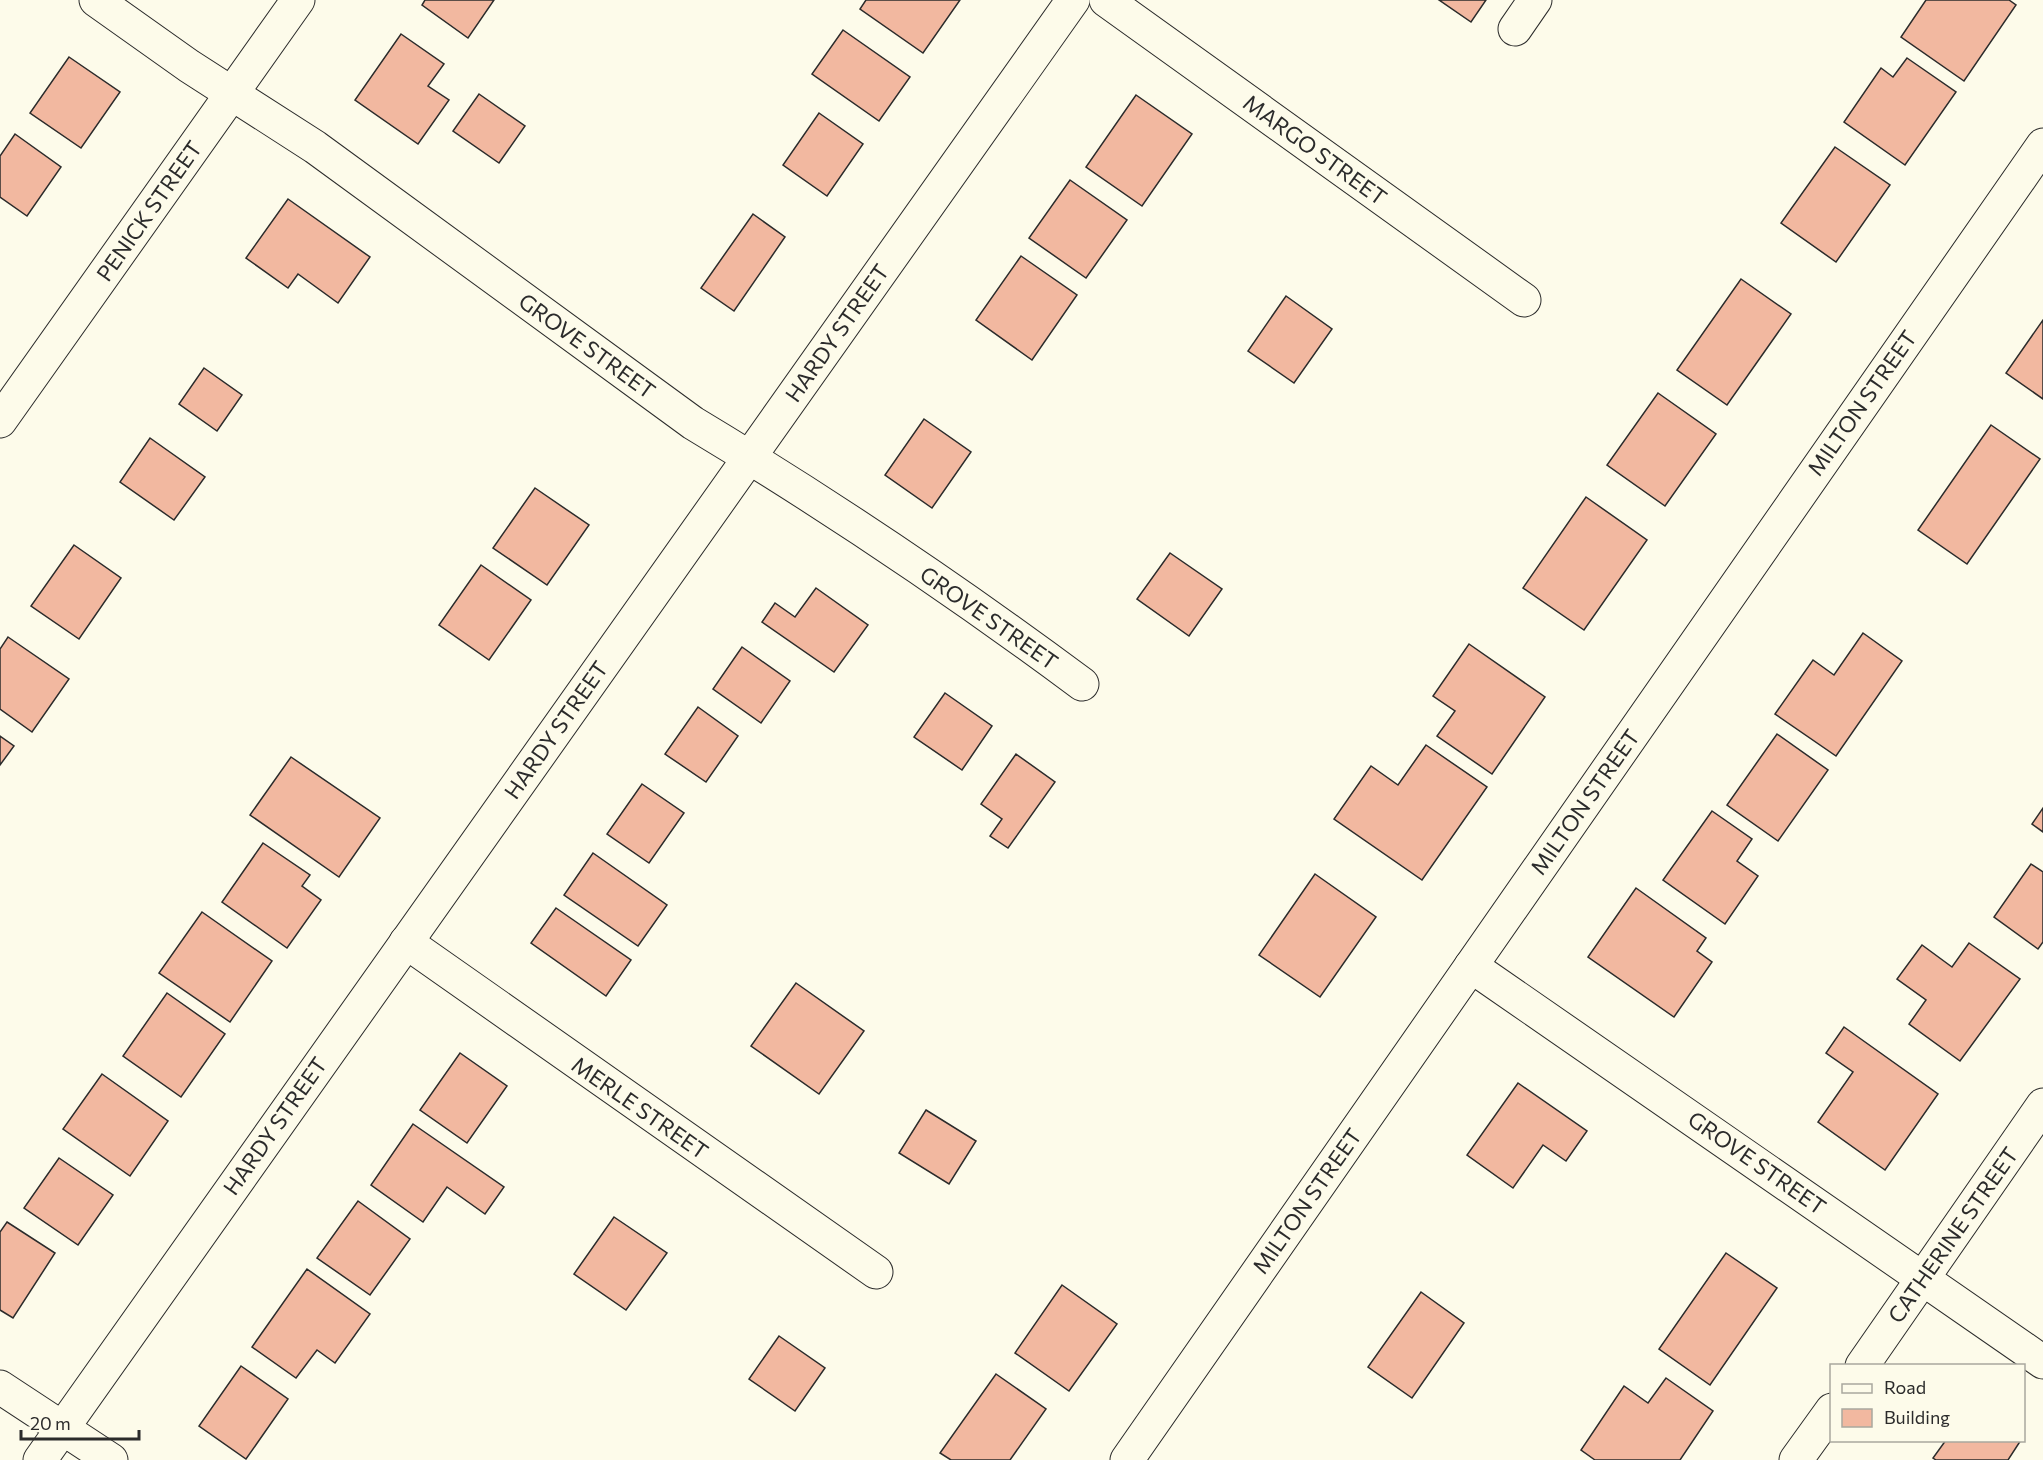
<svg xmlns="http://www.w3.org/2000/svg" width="2043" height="1460" font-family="Commissioner,sans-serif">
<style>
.building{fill:#f2b8a0;stroke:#2b2b2b;stroke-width:1.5}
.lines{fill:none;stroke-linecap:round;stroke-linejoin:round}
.minor-casing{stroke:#2b2b2b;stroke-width:35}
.minor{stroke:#fdfbea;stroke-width:33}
.labels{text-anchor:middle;stroke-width:4.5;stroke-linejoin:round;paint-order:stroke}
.street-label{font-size:22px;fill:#2b2b2b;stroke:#fdfbea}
</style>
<rect width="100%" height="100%" fill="#fdfbea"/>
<g class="building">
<path d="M425,0H494L468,38L422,5Z"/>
<path d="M866,0H960L923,53L860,9Z"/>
<path d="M1439,0H1486L1471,22Z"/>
<path d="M1926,0H2009L2016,5L1964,81L1901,37Z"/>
<path d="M843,30L910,77L879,121L812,74Z"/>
<path d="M401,34L444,64L428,86L449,100L418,144L355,100Z"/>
<path d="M69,57L120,92L81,148L30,113Z"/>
<path d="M1907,58L1956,92L1905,165L1844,122L1881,68L1893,77Z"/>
<path d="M479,94L525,126L499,163L453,131Z"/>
<path d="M1136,95L1192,134L1142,206L1086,167Z"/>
<path d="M819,113L863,144L827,196L783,165Z"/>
<path d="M15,134L61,167L27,216L0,197V156Z"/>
<path d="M1835,147L1890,185L1836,262L1781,223Z"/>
<path d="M1070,180L1127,220L1086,278L1029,238Z"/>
<path d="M288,199L370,257L338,303L298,274L288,288L246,258Z"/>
<path d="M753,214L785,237L734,311L701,288Z"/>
<path d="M1021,256L1077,295L1032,360L976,320Z"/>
<path d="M1741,279L1791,314L1727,405L1677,370Z"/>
<path d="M1286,296L1332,329L1294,383L1248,351Z"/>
<path d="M2043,320V399L2006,373Z"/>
<path d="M204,368L242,395L217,431L179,404Z"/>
<path d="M1658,393L1716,434L1665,506L1607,465Z"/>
<path d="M924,419L971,452L932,508L885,475Z"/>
<path d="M1991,425L2040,459L1967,564L1918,530Z"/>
<path d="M150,438L205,477L174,520L120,482Z"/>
<path d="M535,488L589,525L547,585L493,548Z"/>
<path d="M1586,497L1647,540L1584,630L1523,588Z"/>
<path d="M74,545L121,578L79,639L31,606Z"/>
<path d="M1170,553L1222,589L1189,636L1137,599Z"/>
<path d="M481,565L531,600L489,660L439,625Z"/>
<path d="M816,588L868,625L834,672L762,622L775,603L795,617Z"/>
<path d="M1863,633L1902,661L1836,756L1775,714L1813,660L1834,675Z"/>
<path d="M8,637L69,679L32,732L0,709V649Z"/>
<path d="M1469,644L1545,697L1492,774L1437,736L1455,711L1433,696Z"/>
<path d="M742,647L790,681L761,723L713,689Z"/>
<path d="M945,693L992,726L962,770L914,737Z"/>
<path d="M698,707L738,736L706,782L665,754Z"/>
<path d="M1777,734L1828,770L1778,841L1727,805Z"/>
<path d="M0,736L14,746L0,765Z"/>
<path d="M1426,745L1487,787L1422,880L1334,819L1371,766L1398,785Z"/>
<path d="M1016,754L1055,782L1008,848L990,836L1002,819L981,804Z"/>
<path d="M291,757L380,818L339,877L250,815Z"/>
<path d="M642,784L684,813L649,863L607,834Z"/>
<path d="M2043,808V832L2032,824Z"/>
<path d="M1712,811L1752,839L1737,861L1758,876L1725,924L1663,880Z"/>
<path d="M263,843L310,875L302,886L321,900L287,948L222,902Z"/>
<path d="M593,853L667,905L638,946L564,895Z"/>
<path d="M2031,864L2043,872V942L2038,949L1994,917Z"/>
<path d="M1315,874L1376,917L1320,997L1259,955Z"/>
<path d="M1636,888L1706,938L1697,951L1712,962L1674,1017L1588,957Z"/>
<path d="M556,908L631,960L606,996L531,943Z"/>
<path d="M202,912L272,961L230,1022L159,973Z"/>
<path d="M1969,943L2020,979L1960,1061L1909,1024L1926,1000L1897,979L1922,945L1952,967Z"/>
<path d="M796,983L864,1031L819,1094L751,1046Z"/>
<path d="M167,993L225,1034L181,1097L123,1056Z"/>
<path d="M1844,1027L1938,1094L1885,1170L1818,1122L1853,1072L1826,1053Z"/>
<path d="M460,1053L507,1086L467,1143L420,1110Z"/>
<path d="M102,1074L168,1121L130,1176L63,1129Z"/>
<path d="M1518,1083L1587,1131L1566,1161L1543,1145L1513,1188L1467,1155Z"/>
<path d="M926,1110L976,1141L949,1184L899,1153Z"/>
<path d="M413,1124L504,1187L485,1214L447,1187L423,1222L371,1185Z"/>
<path d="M59,1158L113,1195L78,1245L24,1208Z"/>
<path d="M358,1201L410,1239L370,1295L317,1258Z"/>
<path d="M614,1217L667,1253L626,1310L574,1274Z"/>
<path d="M7,1222L55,1253L13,1318L0,1310V1232Z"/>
<path d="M1726,1253L1777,1288L1710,1385L1659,1349Z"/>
<path d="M307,1269L370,1314L335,1363L317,1350L296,1378L252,1347Z"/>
<path d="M1062,1285L1117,1324L1069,1391L1015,1353Z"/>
<path d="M1421,1292L1464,1323L1412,1398L1368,1367Z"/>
<path d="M779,1336L825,1368L795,1411L749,1379Z"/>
<path d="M241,1366L288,1399L246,1459L199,1426Z"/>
<path d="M996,1374L1046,1409L1010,1460H951L940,1453Z"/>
<path d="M1666,1378L1713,1411L1680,1460H1595L1581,1450L1624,1386L1648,1403Z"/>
<path d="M1946,1440H2021L2008,1460H1936L1933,1458Z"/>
</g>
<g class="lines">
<defs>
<g id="minor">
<path d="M96,0L189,66L315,147L693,423C826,503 957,591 1082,684"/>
<path d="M1106,0L1524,300"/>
<path d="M1515,29L1535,0"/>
<path d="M0,421L298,0"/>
<path d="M406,942L876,1272"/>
<path d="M1471,966L2043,1362"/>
<path d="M1862,1366L2043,1105"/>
<path d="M0,1387L111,1460"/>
<path d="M40,1460L1073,0"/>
<path d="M1127,1460L2043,145"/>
<path d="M1796,1460L1832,1410"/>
</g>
</defs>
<use href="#minor" class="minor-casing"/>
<use href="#minor" class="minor"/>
</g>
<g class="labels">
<g class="street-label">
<text transform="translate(1315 150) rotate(36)" y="8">MARGO STREET</text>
<text transform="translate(149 211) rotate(-55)" y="8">PENICK STREET</text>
<text transform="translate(837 333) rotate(-55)" y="8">HARDY STREET</text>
<text transform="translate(587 346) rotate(36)" y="8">GROVE STREET</text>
<text transform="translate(1862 403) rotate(-55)" y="8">MILTON STREET</text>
<text transform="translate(989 618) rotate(35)" y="8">GROVE STREET</text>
<text transform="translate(556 730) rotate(-55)" y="8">HARDY STREET</text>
<text transform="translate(1585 802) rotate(-55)" y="8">MILTON STREET</text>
<text transform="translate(640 1108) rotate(35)" y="8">MERLE STREET</text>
<text transform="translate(275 1126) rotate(-55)" y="8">HARDY STREET</text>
<text transform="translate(1757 1163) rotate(35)" y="8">GROVE STREET</text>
<text transform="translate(1307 1201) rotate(-55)" y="8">MILTON STREET</text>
<text transform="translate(1953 1235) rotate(-55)" y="8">CATHERINE STREET</text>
</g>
</g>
<rect x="1830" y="1364" width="195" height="78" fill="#fdfbea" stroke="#a9a89e" stroke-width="1.5"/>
<rect x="1842" y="1384" width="30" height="9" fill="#fdfbea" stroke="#a9a89e" stroke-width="1.5"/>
<text x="1884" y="1394" font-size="18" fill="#2b2b2b">Road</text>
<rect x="1842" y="1409" width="30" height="18" fill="#f2b8a0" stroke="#a9a89e" stroke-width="1.5"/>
<text x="1884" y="1424" font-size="18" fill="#2b2b2b">Building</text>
<path d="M21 1430v9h118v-9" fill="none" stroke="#2b2b2b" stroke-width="3"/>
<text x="30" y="1430" font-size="18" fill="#2b2b2b" stroke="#fdfbea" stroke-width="4.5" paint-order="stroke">20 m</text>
</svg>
